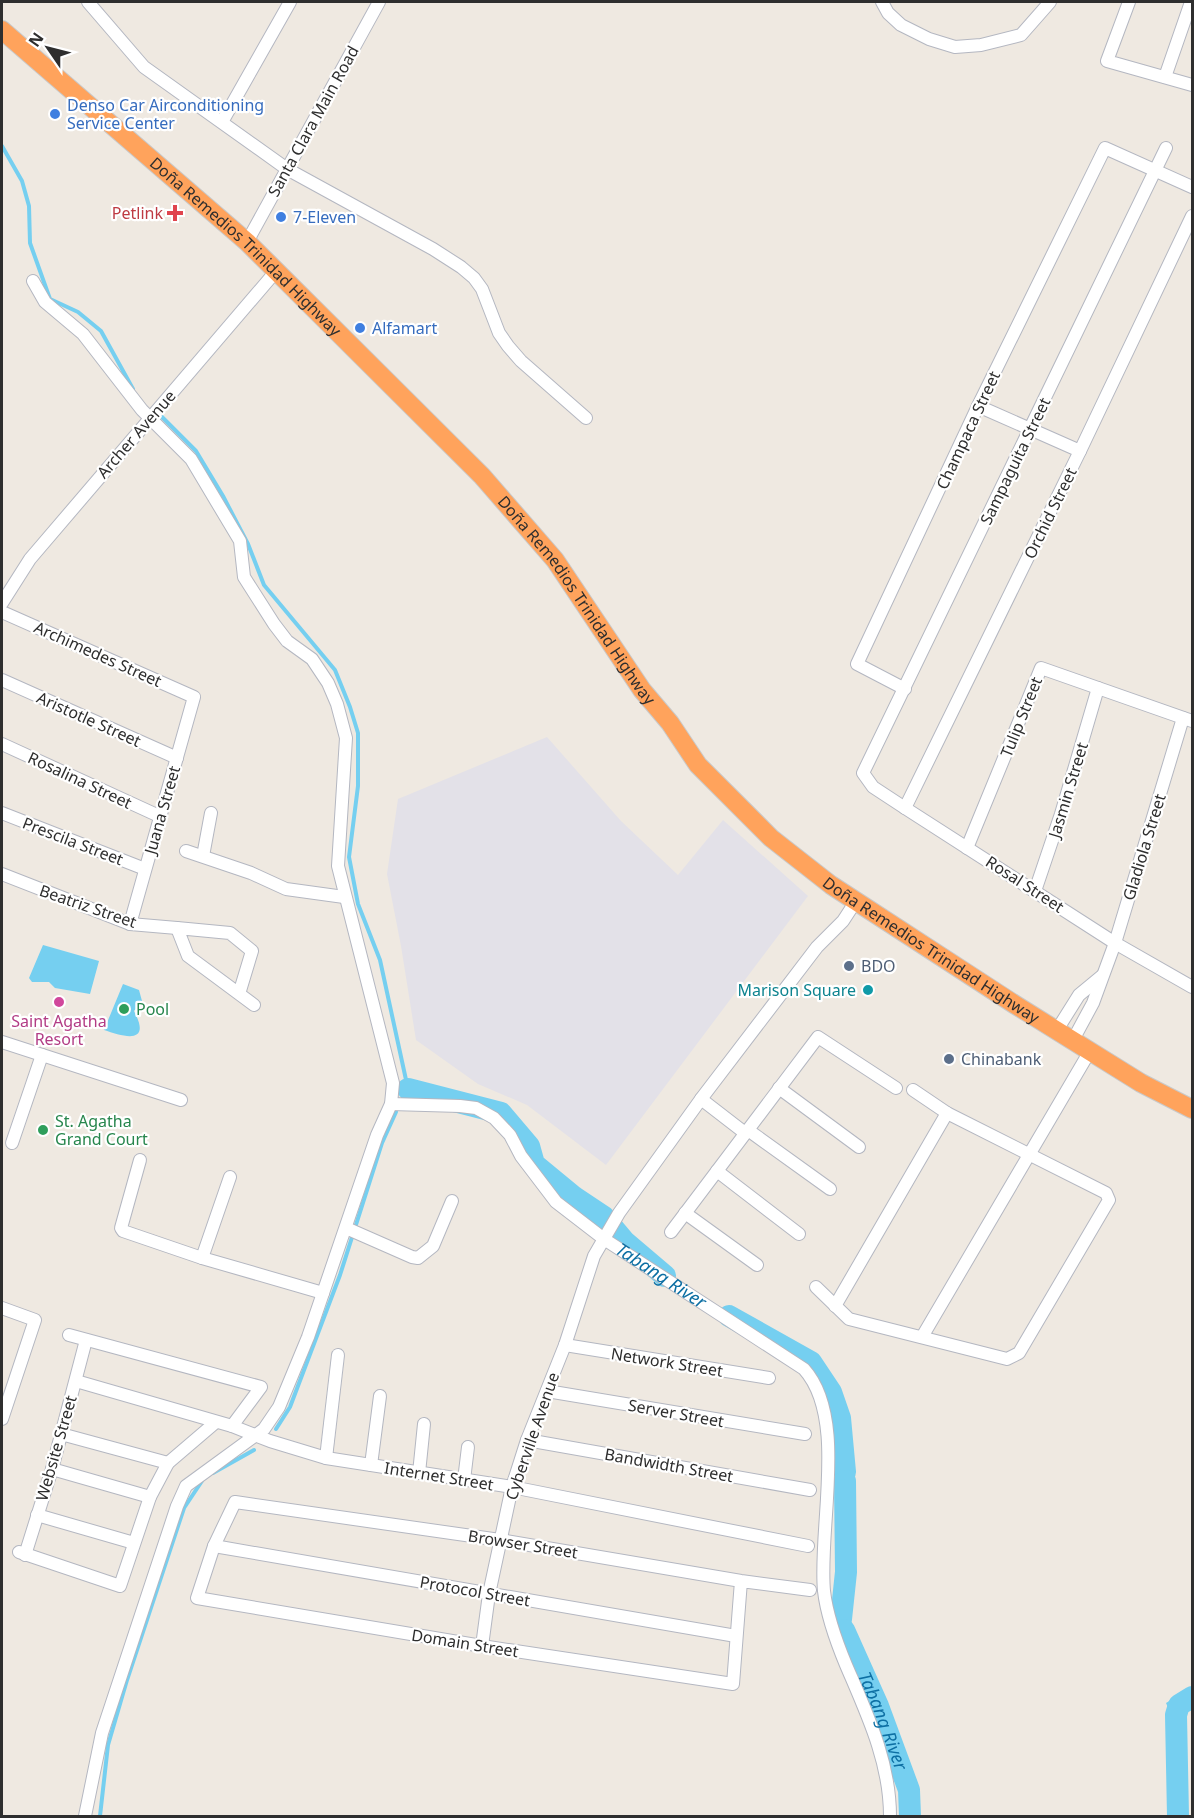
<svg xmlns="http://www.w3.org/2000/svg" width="1194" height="1818" font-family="'Noto Sans',sans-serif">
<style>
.industrial{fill:#e3e1e8}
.water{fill:#75cff0}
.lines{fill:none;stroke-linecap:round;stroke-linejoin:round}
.stream{stroke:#75cff0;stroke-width:4}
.river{stroke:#75cff0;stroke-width:22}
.minor-casing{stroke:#b4b7c1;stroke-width:14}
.highway-casing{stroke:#c9c9c9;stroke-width:20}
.minor{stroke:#fff;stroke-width:12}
.highway{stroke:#ffa35c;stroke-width:18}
.shop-dot{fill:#3f7fe0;stroke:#fff;stroke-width:2}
.health-dot{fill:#e0444e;stroke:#fff;stroke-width:2}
.service-dot{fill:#5c6f8a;stroke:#fff;stroke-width:2}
.culture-dot{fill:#0f9aa8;stroke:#fff;stroke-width:2}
.hotel-dot{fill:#d1479c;stroke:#fff;stroke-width:2}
.leisure-dot{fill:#2e9e5b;stroke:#fff;stroke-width:2}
.labels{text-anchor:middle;stroke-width:4.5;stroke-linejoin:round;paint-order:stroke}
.shop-label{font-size:16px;fill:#366cbe;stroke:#fff;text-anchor:start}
.street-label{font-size:16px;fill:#2e2e2e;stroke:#fff}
.health-label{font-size:16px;fill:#be3a42;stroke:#fff;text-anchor:end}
.service-label{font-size:16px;fill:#4e5e75;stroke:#fff;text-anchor:start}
.culture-label{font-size:16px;fill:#0d838f;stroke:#fff;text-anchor:end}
.leisure-label{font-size:16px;fill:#27864d;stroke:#fff;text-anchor:start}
.hotel-label{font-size:16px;fill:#b23c85;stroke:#fff}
.water-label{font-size:18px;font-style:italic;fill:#0d6fa3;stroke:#fff}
</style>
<rect width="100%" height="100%" fill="#efe9e1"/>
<path class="industrial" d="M547,737L621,821L678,875L723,820L808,896L606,1165L527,1105L478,1084L416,1040L401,946L387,874L398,799Z"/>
<g class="water">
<path d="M43,945L99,961L90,994L55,988L49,982H32L29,978Z"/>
<path d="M123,984L139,990L142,1001L134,1011C152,1045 124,1037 104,1030Z"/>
<path d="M1183,1691H1192V1694L1181,1702L1176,1712L1179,1716L1180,1748L1173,1762C1170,1746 1175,1729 1167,1714L1169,1710L1166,1703L1180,1695Z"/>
</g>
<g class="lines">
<g class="stream">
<path d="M2,146L22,181L29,206L30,243L50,299L78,312L101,331L133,389"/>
<path d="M161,416L196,451L223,496L248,544L264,585L335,670L350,707L358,733V786L349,857L358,904L380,960L408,1089L403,1098"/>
<path d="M276,1429L290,1407L340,1275L382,1143L396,1112"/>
<path d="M213,1473L254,1450"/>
<path d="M100,1816L108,1745L127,1680L184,1508L202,1481"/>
</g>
<g class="river">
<path d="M408,1089L501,1113L529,1146L534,1164L574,1197L604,1217L625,1242L665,1276"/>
<path d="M729,1316L811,1362L831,1392L840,1418L845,1472"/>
<path d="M841,1619L846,1572L845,1481"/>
<path id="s1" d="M844,1630L878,1706L909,1790L910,1816"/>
<path d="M1178,1816L1176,1715L1179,1705L1192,1697"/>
</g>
<defs>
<g id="minor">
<path d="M88,2L144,67L287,169L433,249L461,267L474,278L482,289L499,333L508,346L521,361L586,418"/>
<path d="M882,2L888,13L901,25L929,39L955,47L981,45L1021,35L1050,2"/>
<path d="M1129,2L1107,61L1192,85"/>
<path d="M1165,77L1191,2"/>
<path d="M222,122L290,2"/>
<path d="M1166,148L863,773L873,787L905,808L1115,943L1192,987"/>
<path d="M247,242L379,2"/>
<path d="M33,281L45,302L83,334L142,410L191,459L240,541L244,577L274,624L287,641L312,659L328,683L337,704L346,738L338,866L393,1083L391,1104L377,1135L308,1337L279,1407L264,1429L186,1486L177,1506L102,1733L85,1816"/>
<path d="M978,406L1080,451"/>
<path d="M2,603L30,559L277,270"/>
<path d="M2,612L194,697L130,924"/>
<path d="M2,680L177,758"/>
<path d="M905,689L857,664L978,406L1105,148L1192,187"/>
<path d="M2,744L159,816"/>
<path d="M905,808L1080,451L1192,216"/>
<path d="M2,813L145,869"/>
<path d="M967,848L1041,668L1192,721"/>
<path d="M186,851L251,873L286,889L344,897"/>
<path d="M203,856L211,813"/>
<path d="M2,874L130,924L177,928"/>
<path d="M1035,891L1061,814L1098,688"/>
<path d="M239,994L252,951L230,933L177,928L188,956L254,1005"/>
<path d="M1057,1030L1079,995L1102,976"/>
<path d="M1073,1040L1093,1003L1115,943L1183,718"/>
<path d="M2,1042L181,1100"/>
<path d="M779,1088L859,1147"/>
<path d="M701,1099L745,1133"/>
<path id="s2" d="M391,1104L460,1106L476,1108L494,1118L510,1135L521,1156L556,1202L604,1239L804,1369C848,1418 818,1527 824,1591C827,1617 836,1641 846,1665C867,1714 890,1762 890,1816"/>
<path d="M748,1130L830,1189"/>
<path d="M12,1143L42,1055"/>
<path d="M140,1160L121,1228L123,1231L202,1258"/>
<path d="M717,1171L799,1234"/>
<path d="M230,1177L202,1258L323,1293"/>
<path d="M685,1213L757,1265"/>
<path d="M346,1228L412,1257L418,1258L433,1246L452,1201"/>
<path d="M671,1232L818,1037L896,1088"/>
<path d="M816,1287L849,1319L1007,1359L1019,1353L1109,1200L1106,1193L947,1113L913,1090"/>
<path d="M835,1306L947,1113"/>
<path d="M2,1308L35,1320L2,1419"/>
<path d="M69,1335L261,1387L232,1426"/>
<path d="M922,1337L1090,1051"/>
<path d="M565,1345L769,1378"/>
<path d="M76,1381L232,1426L270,1441L326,1458L512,1487L808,1546"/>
<path d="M547,1391L805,1434"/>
<path d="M61,1434L168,1463"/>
<path d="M527,1440L810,1490"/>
<path d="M326,1458L338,1355"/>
<path d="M371,1465L380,1396"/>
<path d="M52,1469L150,1497"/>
<path d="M419,1473L424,1424"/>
<path d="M464,1480L468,1447"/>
<path d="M37,1515L134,1543"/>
<path d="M214,1546L736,1636"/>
<path d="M19,1552L120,1586L150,1497L168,1463L216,1422"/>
<path d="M25,1555L52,1469L86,1340"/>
<path d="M741,1581L733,1684L482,1646L197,1598L214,1546L235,1502L500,1540L741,1581L810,1590"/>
<path d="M482,1646L489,1594L512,1487L527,1440L565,1345L594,1256L619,1213L701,1099L817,947L843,921L856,901"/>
</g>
<g id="highway">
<path id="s3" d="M2,30L247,242L482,476L555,560L642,690L670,723L698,765L771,838L831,885L1014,1004L1141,1083L1192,1109"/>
</g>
</defs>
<use href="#minor" class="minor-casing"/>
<use href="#highway" class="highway-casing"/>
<use href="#minor" class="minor"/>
<use href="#highway" class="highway"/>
</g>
<g class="shop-dot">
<circle cx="55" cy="114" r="6"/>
<circle cx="281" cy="217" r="6"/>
<circle cx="360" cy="328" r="6"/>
</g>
<path class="health-dot" d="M172 204h6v6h6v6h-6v6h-6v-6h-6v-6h6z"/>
<g class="service-dot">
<circle cx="849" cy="966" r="6"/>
<circle cx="949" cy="1059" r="6"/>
</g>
<circle class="culture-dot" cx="868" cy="990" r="6"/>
<circle class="hotel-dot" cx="59" cy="1002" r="6"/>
<g class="leisure-dot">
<circle cx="124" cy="1009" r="6"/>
<circle cx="43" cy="1130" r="6"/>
</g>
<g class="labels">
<g class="shop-label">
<text x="67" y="111">Denso Car Airconditioning<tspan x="67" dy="18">Service Center</tspan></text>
<text x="293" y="223">7-Eleven</text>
<text x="372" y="334">Alfamart</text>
</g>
<g class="street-label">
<text transform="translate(313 121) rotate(-61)" y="6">Santa Clara Main Road</text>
<text dy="6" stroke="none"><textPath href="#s3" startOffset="326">Doña Remedios Trinidad Highway</textPath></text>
<text transform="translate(968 430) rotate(-65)" y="6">Champaca Street</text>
<text transform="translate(136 434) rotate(-49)" y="6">Archer Avenue</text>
<text transform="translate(1015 461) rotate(-64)" y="6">Sampaguita Street</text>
<text transform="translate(1050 513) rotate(-64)" y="6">Orchid Street</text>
<text dy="6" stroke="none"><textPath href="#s3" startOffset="812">Doña Remedios Trinidad Highway</textPath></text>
<text transform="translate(98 654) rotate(24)" y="6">Archimedes Street</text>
<text transform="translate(1021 717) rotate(-68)" y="6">Tulip Street</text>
<text transform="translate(89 719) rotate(24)" y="6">Aristotle Street</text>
<text transform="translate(80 780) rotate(25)" y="6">Rosalina Street</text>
<text transform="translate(1068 790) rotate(-73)" y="6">Jasmin Street</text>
<text transform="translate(162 810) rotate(-74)" y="6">Juana Street</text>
<text transform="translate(73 841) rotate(21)" y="6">Prescila Street</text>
<text transform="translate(1144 847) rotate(-73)" y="6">Gladiola Street</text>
<text transform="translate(1025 884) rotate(33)" y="6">Rosal Street</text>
<text transform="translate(88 906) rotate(19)" y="6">Beatriz Street</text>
<text dy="6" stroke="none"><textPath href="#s3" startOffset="1316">Doña Remedios Trinidad Highway</textPath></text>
<text transform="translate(667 1362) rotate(9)" y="6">Network Street</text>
<text transform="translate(676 1413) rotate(10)" y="6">Server Street</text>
<text transform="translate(532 1436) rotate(-71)" y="6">Cyberville Avenue</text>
<text transform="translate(56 1448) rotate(-74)" y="6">Website Street</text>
<text transform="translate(669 1465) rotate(10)" y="6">Bandwidth Street</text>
<text transform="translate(439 1476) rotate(9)" y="6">Internet Street</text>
<text transform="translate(523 1544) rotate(9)" y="6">Browser Street</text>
<text transform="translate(475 1591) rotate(10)" y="6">Protocol Street</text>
<text transform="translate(465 1643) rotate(9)" y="6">Domain Street</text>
</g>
<g class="health-label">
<text x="163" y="219">Petlink</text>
</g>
<g class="service-label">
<text x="861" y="972">BDO</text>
<text x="961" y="1065">Chinabank</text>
</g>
<g class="culture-label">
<text x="856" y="996">Marison Square</text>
</g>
<g class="leisure-label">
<text x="136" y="1015">Pool</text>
<text x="55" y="1127">St. Agatha<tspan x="55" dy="18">Grand Court</tspan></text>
</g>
<g class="hotel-label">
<text x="59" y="1027">Saint Agatha<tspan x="59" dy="18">Resort</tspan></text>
</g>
<g class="water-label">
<text dy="6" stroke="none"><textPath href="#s2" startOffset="339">Tabang River</textPath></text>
<text dy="6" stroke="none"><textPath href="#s1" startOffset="99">Tabang River</textPath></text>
</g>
</g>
<rect width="1194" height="1818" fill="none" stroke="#2e2e2e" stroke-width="6"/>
<g transform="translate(48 48) rotate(305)" stroke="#ffffff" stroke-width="4.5" paint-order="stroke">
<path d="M0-4.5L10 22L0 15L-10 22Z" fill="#2e2e2e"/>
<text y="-9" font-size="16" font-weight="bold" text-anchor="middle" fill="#2e2e2e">N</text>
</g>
</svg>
